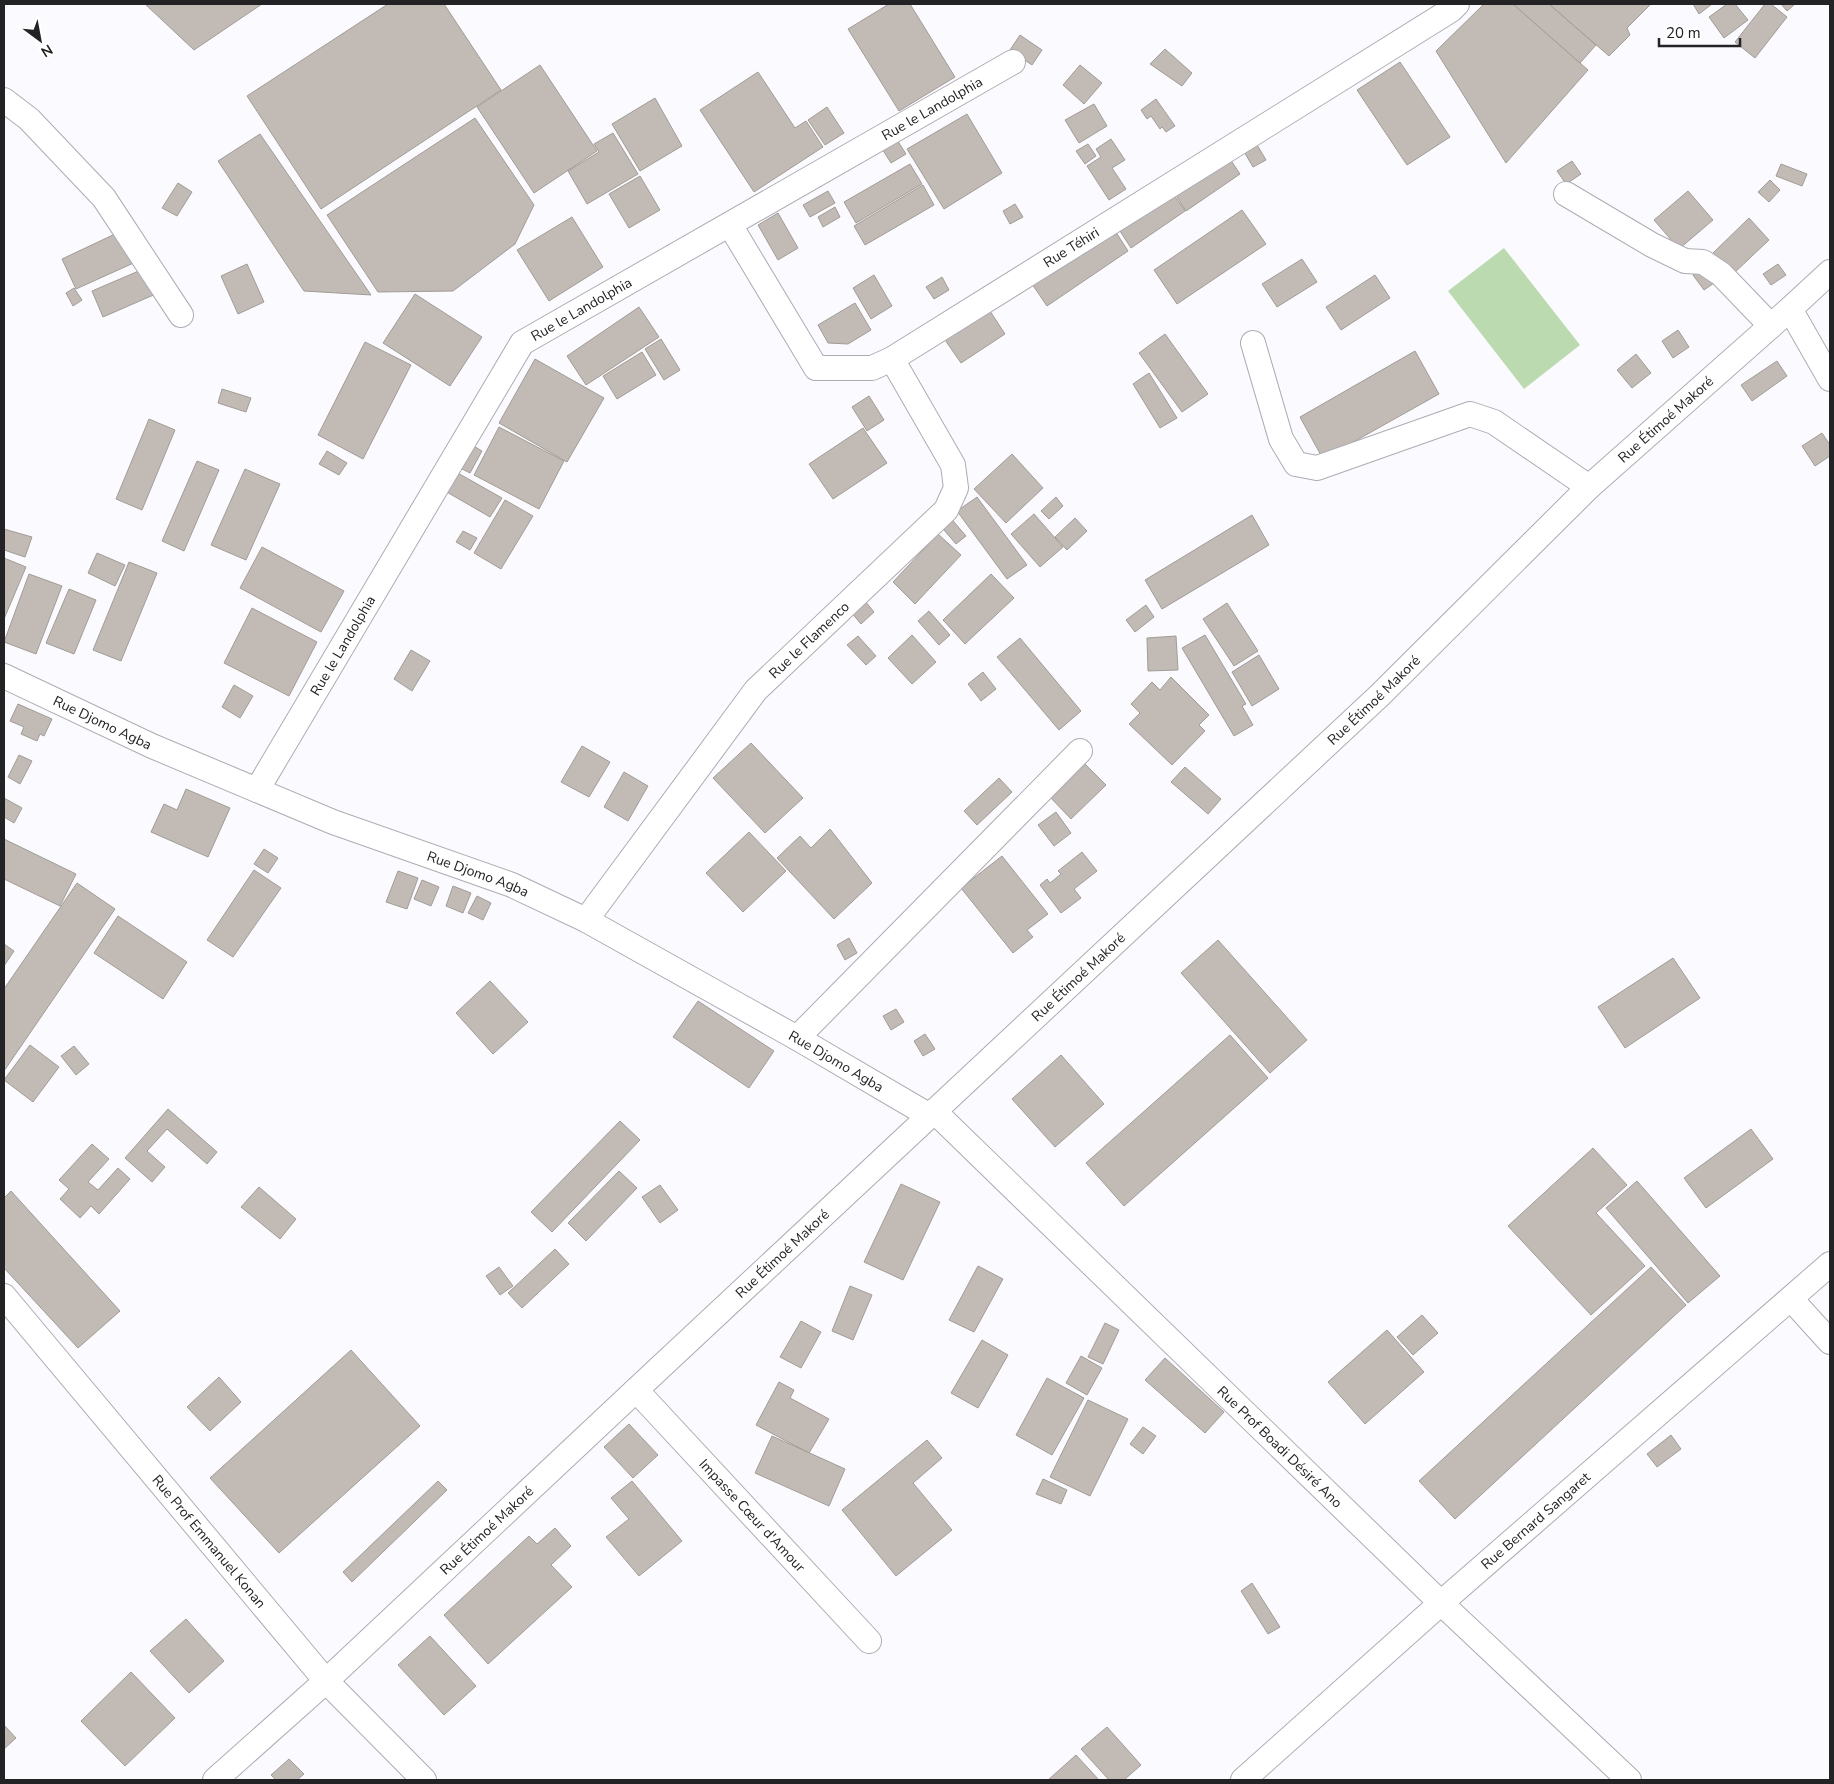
<svg xmlns="http://www.w3.org/2000/svg" width="1834" height="1784" font-family="'Nunito Sans',sans-serif">
<style>
.green{fill:#bcdab0}
.building{fill:#c1bab5;stroke:#a29c97}
.lines{fill:none;stroke-linecap:round;stroke-linejoin:round}
.street-casing{stroke:#aeacb3;stroke-width:26}
.street{stroke:#fff;stroke-width:24}
.labels{text-anchor:middle;stroke-width:5;stroke-linejoin:round;paint-order:stroke}
.street-label{font-size:14px;fill:#232224;stroke:#fff}
</style>
<rect width="100%" height="100%" fill="#fbfafe"/>
<path class="green" d="M1504,248L1580,345L1524,389L1448,291Z"/>
<g class="building">
<path d="M145,4H262L194,50Z"/>
<path d="M388,4H444L501,90L321,209L247,96Z"/>
<path d="M889,4H910L955,77L899,111L848,29Z"/>
<path d="M1484,4H1513L1588,70L1506,163L1436,51Z"/>
<path d="M1513,4H1549L1596,45L1580,63Z"/>
<path d="M1549,4H1651L1627,28L1630,35L1609,56Z"/>
<path d="M1693,4H1712L1699,14Z"/>
<path d="M1727,4H1735L1748,20L1724,38L1709,17Z"/>
<path d="M1765,4H1771L1787,17L1755,58L1735,42Z"/>
<path d="M1781,4H1795L1787,11Z"/>
<path d="M1020,35L1042,50L1032,65L1010,50Z"/>
<path d="M1165,49L1192,73L1182,86L1150,64Z"/>
<path d="M1400,62L1450,137L1407,165L1357,90Z"/>
<path d="M540,65L597,151L534,193L477,107Z"/>
<path d="M1080,65L1102,83L1084,104L1063,85Z"/>
<path d="M758,72L795,128L806,121L823,147L754,192L700,110Z"/>
<path d="M655,98L682,146L640,171L612,124Z"/>
<path d="M1156,99L1175,126L1166,132L1162,127L1160,129L1151,116L1147,119L1141,110Z"/>
<path d="M1094,104L1107,126L1079,143L1065,120Z"/>
<path d="M827,107L844,133L825,145L808,120Z"/>
<path d="M967,114L1002,173L944,209L907,149Z"/>
<path d="M475,118L534,205L515,244L453,291L378,292L327,215Z"/>
<path d="M613,133L638,174L587,204L568,171L599,152L594,144Z"/>
<path d="M260,134L371,295L304,291L218,161Z"/>
<path d="M894,135L906,154L891,163L879,144Z"/>
<path d="M1253,138L1266,160L1253,167L1240,145Z"/>
<path d="M1111,139L1125,160L1112,168L1126,189L1109,200L1087,166L1101,157L1096,149Z"/>
<path d="M1088,144L1096,156L1085,164L1076,151Z"/>
<path d="M1228,156L1240,174L1186,211L1174,192Z"/>
<path d="M1572,161L1581,174L1566,184L1557,171Z"/>
<path d="M910,164L922,184L856,223L844,202Z"/>
<path d="M1781,164L1807,174L1802,186L1776,176Z"/>
<path d="M640,176L660,210L629,228L609,194Z"/>
<path d="M1770,180L1780,190L1769,202L1758,192Z"/>
<path d="M178,183L192,192L177,216L162,208Z"/>
<path d="M923,185L934,205L865,245L854,226Z"/>
<path d="M828,191L835,203L810,217L803,205Z"/>
<path d="M1688,191L1713,220L1679,249L1654,220Z"/>
<path d="M1174,195L1185,211L1131,248L1120,231Z"/>
<path d="M1015,204L1023,217L1010,224L1003,211Z"/>
<path d="M835,207L840,217L823,227L818,217Z"/>
<path d="M1242,210L1266,244L1177,304L1154,270Z"/>
<path d="M778,213L798,248L778,260L758,225Z"/>
<path d="M572,217L603,267L549,301L517,250Z"/>
<path d="M1749,218L1769,240L1732,275L1712,254Z"/>
<path d="M134,225L149,256L76,289L62,259Z"/>
<path d="M1112,226L1128,251L1047,306L1030,281Z"/>
<path d="M1302,259L1317,282L1277,307L1262,284Z"/>
<path d="M155,264L165,290L103,317L92,291Z"/>
<path d="M247,264L264,302L238,314L221,276Z"/>
<path d="M1778,264L1786,275L1771,285L1763,274Z"/>
<path d="M1703,268L1714,283L1704,290L1693,275Z"/>
<path d="M874,275L892,306L871,319L853,288Z"/>
<path d="M1375,275L1390,298L1341,330L1326,307Z"/>
<path d="M942,277L949,290L934,299L926,287Z"/>
<path d="M74,288L82,300L73,306L66,293Z"/>
<path d="M415,294L482,337L450,386L383,343Z"/>
<path d="M855,303L871,330L848,344L828,343L818,325Z"/>
<path d="M639,307L659,337L586,385L567,356Z"/>
<path d="M988,308L1005,334L961,363L943,337Z"/>
<path d="M1678,330L1689,347L1673,358L1662,341Z"/>
<path d="M1165,334L1208,394L1182,412L1139,353Z"/>
<path d="M661,339L680,370L664,380L645,349Z"/>
<path d="M365,342L411,365L363,459L318,435Z"/>
<path d="M1415,351L1439,394L1323,459L1300,417Z"/>
<path d="M642,352L656,375L617,399L603,376Z"/>
<path d="M1636,354L1651,373L1632,388L1617,370Z"/>
<path d="M535,359L604,398L567,462L499,423Z"/>
<path d="M1777,361L1787,376L1752,401L1741,385Z"/>
<path d="M1149,373L1177,418L1160,428L1133,384Z"/>
<path d="M222,389L251,398L246,412L218,403Z"/>
<path d="M869,396L884,420L867,431L852,407Z"/>
<path d="M149,419L175,430L142,510L116,499Z"/>
<path d="M499,427L564,461L539,509L474,475Z"/>
<path d="M863,428L887,463L833,499L809,464Z"/>
<path d="M1822,433L1830,445V456L1815,466L1802,446Z"/>
<path d="M472,445L482,451L470,473L460,468Z"/>
<path d="M327,451L347,463L339,475L319,464Z"/>
<path d="M1012,454L1043,488L1006,523L974,489Z"/>
<path d="M197,461L219,470L184,551L162,541Z"/>
<path d="M245,469L280,484L246,560L211,545Z"/>
<path d="M456,472L502,498L490,517L445,491Z"/>
<path d="M977,497L1027,565L1007,579L957,511Z"/>
<path d="M1056,497L1063,506L1049,519L1041,511Z"/>
<path d="M505,500L533,516L501,569L474,553Z"/>
<path d="M1034,514L1063,547L1040,567L1011,534Z"/>
<path d="M948,515L966,536L956,544L938,523Z"/>
<path d="M1252,515L1269,545L1162,609L1145,580Z"/>
<path d="M1075,518L1087,531L1067,550L1055,537Z"/>
<path d="M4,529L32,537L25,557L4,550Z"/>
<path d="M463,531L477,538L470,550L456,542Z"/>
<path d="M938,534L961,555L915,604L893,582Z"/>
<path d="M262,547L344,591L321,632L240,588Z"/>
<path d="M97,553L125,565L115,586L88,573Z"/>
<path d="M4,558L26,567L4,619Z"/>
<path d="M129,562L157,573L121,661L93,650Z"/>
<path d="M29,574L62,586L36,654L4,642Z"/>
<path d="M991,574L1014,598L965,644L943,620Z"/>
<path d="M69,589L96,600L74,654L46,643Z"/>
<path d="M865,601L874,612L861,624L851,612Z"/>
<path d="M1227,603L1258,651L1234,666L1203,619Z"/>
<path d="M1146,605L1154,617L1135,632L1126,620Z"/>
<path d="M252,608L317,642L289,696L224,663Z"/>
<path d="M929,611L950,635L939,645L918,621Z"/>
<path d="M912,635L936,662L912,684L888,658Z"/>
<path d="M1205,635L1246,704L1242,706L1253,725L1234,736L1182,648Z"/>
<path d="M858,636L876,656L866,665L847,645Z"/>
<path d="M1176,636L1178,670L1148,671L1147,638Z"/>
<path d="M1020,638L1081,711L1059,730L997,657Z"/>
<path d="M411,650L430,661L412,691L394,679Z"/>
<path d="M1259,655L1279,689L1252,706L1232,672Z"/>
<path d="M983,672L996,689L981,701L968,684Z"/>
<path d="M1171,677L1209,715L1199,725L1205,731L1172,765L1129,724L1140,713L1131,704L1152,682L1160,690Z"/>
<path d="M234,685L253,696L240,718L222,707Z"/>
<path d="M18,704L52,719L44,736L40,734L37,741L21,734L24,727L10,721Z"/>
<path d="M751,743L803,798L765,833L713,778Z"/>
<path d="M582,746L610,762L589,797L561,782Z"/>
<path d="M19,755L32,761L20,784L8,777Z"/>
<path d="M1084,763L1106,785L1071,819L1050,797Z"/>
<path d="M1185,767L1221,799L1208,814L1171,782Z"/>
<path d="M624,772L648,786L628,821L604,807Z"/>
<path d="M999,778L1012,792L977,825L964,811Z"/>
<path d="M186,789L230,808L208,857L151,832L164,804L177,810Z"/>
<path d="M4,798L22,808L14,823L4,817Z"/>
<path d="M1056,812L1071,833L1054,846L1038,825Z"/>
<path d="M830,829L872,883L834,919L777,858L800,836L811,848Z"/>
<path d="M749,832L786,871L743,912L706,873Z"/>
<path d="M4,839L76,874L60,906L4,879Z"/>
<path d="M264,849L278,858L268,873L254,864Z"/>
<path d="M1082,852L1097,871L1074,889L1081,898L1061,913L1040,885L1047,879L1050,883L1061,874L1058,871Z"/>
<path d="M1002,856L1048,914L1027,930L1033,937L1013,953L961,888Z"/>
<path d="M254,870L281,888L233,957L207,940Z"/>
<path d="M398,871L418,878L407,909L386,902Z"/>
<path d="M422,880L439,887L431,906L414,899Z"/>
<path d="M77,883L115,909L4,1071V989Z"/>
<path d="M453,886L471,893L463,913L446,906Z"/>
<path d="M477,896L491,903L483,920L468,913Z"/>
<path d="M118,916L187,962L163,999L94,953Z"/>
<path d="M849,938L857,953L845,960L837,945Z"/>
<path d="M1218,940L1307,1040L1270,1073L1181,973Z"/>
<path d="M4,944L14,951L4,966Z"/>
<path d="M1673,958L1700,998L1625,1048L1598,1007Z"/>
<path d="M490,981L528,1022L493,1054L456,1013Z"/>
<path d="M698,1001L774,1051L749,1088L673,1037Z"/>
<path d="M896,1009L904,1022L891,1030L883,1016Z"/>
<path d="M925,1034L935,1049L923,1056L914,1041Z"/>
<path d="M1230,1035L1268,1078L1124,1206L1086,1163Z"/>
<path d="M30,1045L59,1067L33,1102L4,1080Z"/>
<path d="M74,1046L89,1064L76,1075L61,1056Z"/>
<path d="M1061,1055L1104,1104L1055,1147L1012,1099Z"/>
<path d="M168,1109L217,1152L207,1164L167,1129L147,1151L165,1167L152,1182L125,1158Z"/>
<path d="M620,1121L640,1140L552,1232L531,1212Z"/>
<path d="M1751,1129L1773,1159L1706,1208L1684,1178Z"/>
<path d="M92,1144L109,1159L88,1182L98,1190L118,1168L130,1179L99,1214L91,1206L80,1218L60,1199L69,1189L59,1180Z"/>
<path d="M1593,1148L1627,1185L1596,1213L1645,1266L1591,1315L1508,1226Z"/>
<path d="M619,1171L637,1188L586,1241L568,1223Z"/>
<path d="M1637,1181L1720,1276L1688,1303L1606,1208Z"/>
<path d="M901,1184L940,1202L903,1280L864,1262Z"/>
<path d="M660,1185L678,1210L660,1223L642,1197Z"/>
<path d="M259,1187L296,1219L280,1239L241,1207Z"/>
<path d="M11,1191L120,1311L78,1348L4,1268V1198Z"/>
<path d="M555,1249L569,1264L522,1308L508,1293Z"/>
<path d="M978,1266L1003,1279L974,1332L949,1320Z"/>
<path d="M499,1267L513,1286L500,1295L486,1276Z"/>
<path d="M1651,1267L1686,1305L1455,1519L1419,1481Z"/>
<path d="M850,1286L872,1295L853,1340L832,1331Z"/>
<path d="M1422,1315L1438,1333L1413,1355L1397,1337Z"/>
<path d="M801,1321L821,1332L801,1368L780,1357Z"/>
<path d="M1105,1323L1119,1330L1103,1364L1088,1357Z"/>
<path d="M1387,1330L1424,1372L1365,1424L1328,1382Z"/>
<path d="M982,1340L1008,1355L978,1408L951,1393Z"/>
<path d="M351,1350L420,1426L279,1553L210,1478Z"/>
<path d="M1081,1356L1102,1368L1087,1395L1066,1383Z"/>
<path d="M1165,1358L1224,1412L1205,1433L1145,1380Z"/>
<path d="M219,1377L241,1402L210,1431L187,1407Z"/>
<path d="M1047,1378L1084,1398L1052,1455L1016,1435Z"/>
<path d="M779,1382L794,1390L790,1398L829,1419L809,1453L756,1425Z"/>
<path d="M1088,1400L1128,1419L1090,1496L1050,1477Z"/>
<path d="M629,1424L658,1455L633,1478L604,1447Z"/>
<path d="M1143,1427L1156,1436L1143,1454L1130,1444Z"/>
<path d="M1671,1435L1681,1449L1657,1467L1647,1454Z"/>
<path d="M772,1436L845,1469L829,1506L755,1473Z"/>
<path d="M927,1440L942,1458L913,1483L952,1530L896,1576L842,1510Z"/>
<path d="M1043,1479L1067,1490L1061,1504L1036,1494Z"/>
<path d="M438,1481L447,1490L352,1582L343,1572Z"/>
<path d="M632,1481L682,1541L639,1576L606,1537L629,1519L611,1498Z"/>
<path d="M555,1528L571,1546L551,1565L572,1587L488,1664L444,1615L529,1536L537,1544Z"/>
<path d="M1252,1583L1280,1627L1268,1634L1241,1591Z"/>
<path d="M186,1619L224,1661L189,1693L150,1651Z"/>
<path d="M430,1636L476,1686L444,1715L398,1665Z"/>
<path d="M131,1672L175,1718L125,1766L81,1721Z"/>
<path d="M4,1725L16,1738L4,1749Z"/>
<path d="M1107,1727L1141,1765L1124,1780H1109L1081,1749Z"/>
<path d="M1076,1755L1099,1780H1048Z"/>
<path d="M289,1759L304,1774L297,1780H276L271,1775Z"/>
</g>
<g class="lines">
<defs>
<g id="street">
<path d="M4,100L29,119L104,198L181,315"/>
<path d="M1566,194L1652,245L1685,261L1703,262L1721,274L1771,326"/>
<path id="s1" d="M730,225L816,368H872L892,359L1451,10L1457,4"/>
<path d="M1790,309L1830,379"/>
<path d="M1253,343L1281,439L1296,464L1317,468L1470,414L1494,422L1589,487"/>
<path id="s2" d="M4,676L152,746L333,822L512,885L586,920L797,1038L930,1116"/>
<path id="s3" d="M257,790L522,343L1013,62"/>
<path id="s4" d="M586,920L756,690L946,510L956,488L953,465L892,359"/>
<path d="M797,1038L1080,751"/>
<path id="s5" d="M934,1111L1441,1603L1629,1780"/>
<path id="s6" d="M4,1296L326,1681L424,1780"/>
<path d="M1791,1299L1830,1342"/>
<path id="s7" d="M636,1390L869,1641"/>
<path id="s8" d="M215,1780L326,1681L636,1390L1380,695L1589,487L1790,309L1830,272"/>
<path id="s9" d="M1243,1780L1441,1603L1830,1264"/>
</g>
</defs>
<use href="#street" class="street-casing"/>
<use href="#street" class="street"/>
</g>
<g class="labels">
<g class="street-label">
<text dy="5" stroke="none"><textPath href="#s3" startOffset="992">Rue le Landolphia</textPath></text>
<text dy="5" stroke="none"><textPath href="#s1" startOffset="456">Rue Téhiri</textPath></text>
<text dy="5" stroke="none"><textPath href="#s3" startOffset="588">Rue le Landolphia</textPath></text>
<text dy="5" stroke="none"><textPath href="#s8" startOffset="1989">Rue Étimoé Makoré</textPath></text>
<text dy="5" stroke="none"><textPath href="#s4" startOffset="359">Rue le Flamenco</textPath></text>
<text dy="5" stroke="none"><textPath href="#s3" startOffset="168">Rue le Landolphia</textPath></text>
<text dy="5" stroke="none"><textPath href="#s8" startOffset="1584">Rue Étimoé Makoré</textPath></text>
<text dy="5" stroke="none"><textPath href="#s2" startOffset="109">Rue Djomo Agba</textPath></text>
<text dy="5" stroke="none"><textPath href="#s2" startOffset="514">Rue Djomo Agba</textPath></text>
<text dy="5" stroke="none"><textPath href="#s8" startOffset="1179">Rue Étimoé Makoré</textPath></text>
<text dy="5" stroke="none"><textPath href="#s2" startOffset="919">Rue Djomo Agba</textPath></text>
<text dy="5" stroke="none"><textPath href="#s8" startOffset="774">Rue Étimoé Makoré</textPath></text>
<text dy="5" stroke="none"><textPath href="#s5" startOffset="482">Rue Prof Boadi Désiré Ano</textPath></text>
<text dy="5" stroke="none"><textPath href="#s7" startOffset="171">Impasse Cœur d'Amour</textPath></text>
<text dy="5" stroke="none"><textPath href="#s9" startOffset="391">Rue Bernard Sangaret</textPath></text>
<text dy="5" stroke="none"><textPath href="#s8" startOffset="369">Rue Étimoé Makoré</textPath></text>
<text dy="5" stroke="none"><textPath href="#s6" startOffset="320">Rue Prof Emmanuel Konan</textPath></text>
</g>
</g>
<rect width="1834" height="1784" fill="none" stroke="#232224" stroke-width="10"/>
<g transform="translate(40 40) rotate(148)" stroke="#ffffff" stroke-width="4" paint-order="stroke">
<path d="M0-4L9 19L0 12L-9 19Z" fill="#232224"/>
<text y="-8" font-size="14" font-weight="bold" text-anchor="middle" fill="#232224">N</text>
</g>
<path d="M1659 38v8h81v-8" fill="none" stroke="#232224" stroke-width="2.5"/>
<text x="1666" y="38" font-size="15" fill="#232224" stroke="#ffffff" stroke-width="4" paint-order="stroke">20 m</text>
</svg>
